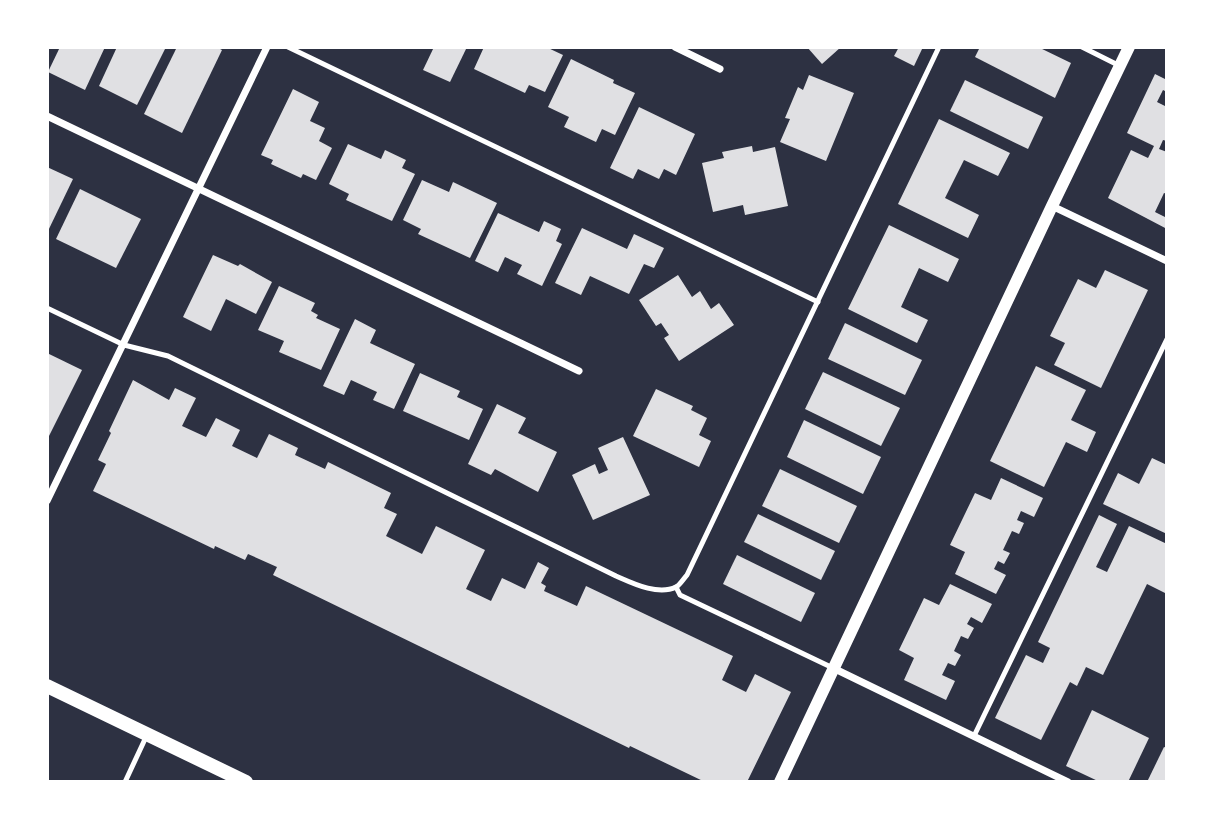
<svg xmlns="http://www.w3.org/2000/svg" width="1214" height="829" font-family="Quicksand,sans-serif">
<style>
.building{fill:#e0e0e3}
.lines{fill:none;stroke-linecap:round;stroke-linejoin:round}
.service{stroke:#fff;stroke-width:5}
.minor{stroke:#fff;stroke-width:7}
.tertiary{stroke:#fff;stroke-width:12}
.secondary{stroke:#fff;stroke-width:14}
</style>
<rect width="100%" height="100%" fill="#2d3142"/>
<g class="building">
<path d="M60,47H105L85,90L48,72Z"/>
<path d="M117,47H166L137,105L99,86Z"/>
<path d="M177,47H216L222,50L182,133L144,114Z"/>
<path d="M434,47H467L450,82L423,70Z"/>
<path d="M484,47H546L563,55L545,92L529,85L525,93L474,69Z"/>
<path d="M807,47H841L822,64Z"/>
<path d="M899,47H923L914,66L894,56Z"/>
<path d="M980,47H1038L1071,63L1055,98L975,57Z"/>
<path d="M571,59L614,80L613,83L635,93L615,135L602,129L596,142L564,127L569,117L548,107Z"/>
<path d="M1155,74L1167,80V92L1163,90L1157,102L1167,107V141L1163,140L1159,149L1167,152V194L1164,193L1155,212L1167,218V229L1108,198L1131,150L1148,158L1154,146L1127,133Z"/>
<path d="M809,75L854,93L826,161L780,142L790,119L785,118L798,87L803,90Z"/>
<path d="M965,80L1043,117L1028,149L950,111Z"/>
<path d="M293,89L319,102L310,121L325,128L319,141L332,148L316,180L303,174L301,178L271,164L273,160L261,155Z"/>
<path d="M639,107L695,134L676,175L664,169L659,179L638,169L633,179L610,168Z"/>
<path d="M939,119L1010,153L998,176L964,160L945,198L979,215L968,238L898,204Z"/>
<path d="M348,144L381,159L385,150L406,160L402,168L415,174L392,221L346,200L349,194L329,184Z"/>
<path d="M752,146L753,152L775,147L788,206L745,215L743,205L713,212L702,163L724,158L722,152Z"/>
<path d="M47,167L73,179L47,233Z"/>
<path d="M422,180L449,192L453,182L497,203L470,258L418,234L421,229L403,220Z"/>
<path d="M80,189L141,219L116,268L56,239Z"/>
<path d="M498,213L539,232L544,221L561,229L556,241L562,244L542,286L517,274L522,265L505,257L498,272L475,261Z"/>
<path d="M889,225L959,259L948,282L919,268L901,307L928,320L917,343L848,309Z"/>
<path d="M582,228L627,249L634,234L664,248L654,268L644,264L629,294L590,276L581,295L555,283Z"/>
<path d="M213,255L238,266L240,264L272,282L256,314L226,299L211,331L183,317Z"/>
<path d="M1105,270L1148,290L1101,388L1054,365L1065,343L1050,336L1078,279L1096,288Z"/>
<path d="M678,275L692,297L700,291L711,309L719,303L734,325L679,361L664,338L669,335L661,323L656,326L639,300Z"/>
<path d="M279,286L315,303L311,311L318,315L316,318L340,329L321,370L279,352L284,341L258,330Z"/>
<path d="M355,319L376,330L370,343L415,364L394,409L373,400L377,392L351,380L344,395L323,386Z"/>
<path d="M845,323L922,360L905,395L828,359Z"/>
<path d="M47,353L82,370L47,440Z"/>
<path d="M1036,366L1086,390L1071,420L1096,432L1087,452L1066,442L1044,487L990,461Z"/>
<path d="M823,372L900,408L881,446L805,409Z"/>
<path d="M420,373L460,391L457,397L483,409L469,440L403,411Z"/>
<path d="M133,380L169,400L175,388L196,398L182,426L206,437L216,418L240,430L232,446L257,458L269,434L298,448L295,455L325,469L328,462L391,493L384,508L397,514L386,536L422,554L436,526L485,550L466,589L491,601L502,578L525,589L538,562L549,568L541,583L546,586L544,591L577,606L586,586L733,656L722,680L746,692L755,674L791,692L747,782H705L630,746L629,748L273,575L277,567L248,554L245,560L215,546L214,549L93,491L106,464L98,460L111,433L109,431Z"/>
<path d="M656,389L693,406L691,410L707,418L699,435L711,441L699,467L633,436Z"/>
<path d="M497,404L526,418L518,433L557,452L538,492L495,469L491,475L468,464Z"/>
<path d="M804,420L881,457L863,494L787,457Z"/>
<path d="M623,437L650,495L593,520L572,475L595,464L599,474L608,470L598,448Z"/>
<path d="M1152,458L1167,465V534L1103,504L1118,473L1139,484Z"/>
<path d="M780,469L857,506L839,543L762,506Z"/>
<path d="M1001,478L1043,498L1034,517L1021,511L1017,520L1024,523L1019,534L1012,531L1003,550L1010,553L1004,564L998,561L994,569L1006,575L996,594L955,574L965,552L950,545L975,493L991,500Z"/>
<path d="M758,514L835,551L821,580L744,542Z"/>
<path d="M1099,515L1117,524L1096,567L1107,572L1129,526L1167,544V594L1147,584L1103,675L1086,667L1077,686L1070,682L1041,740L995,718L1026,655L1043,663L1050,648L1038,642Z"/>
<path d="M737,555L815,593L801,622L723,584Z"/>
<path d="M950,584L992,604L982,623L971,617L967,624L974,628L968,639L961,636L954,651L961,655L955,666L948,663L942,675L955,681L946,700L904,680L914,658L899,650L924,598L939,605Z"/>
<path d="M1092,710L1149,738L1128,782H1100L1066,766Z"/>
<path d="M1164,747L1167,748V782H1147Z"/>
</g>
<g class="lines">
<g class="service">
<path d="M288,47L818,302"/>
<path d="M1082,47L1120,66"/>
<path d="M47,308L124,345L168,356L616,576C632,583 658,596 676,587C680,585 684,578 687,575L939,47"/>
<path d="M676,587L680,595L833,668"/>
<path d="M974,736L1167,339"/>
<path d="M125,782L146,737"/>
</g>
<g class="minor">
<path d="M675,47L720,69"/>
<path d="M47,116L579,371"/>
<path d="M1052,206L1167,261"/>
<path d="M47,501L267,47"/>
<path d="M833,668L1068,782"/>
</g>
<path class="tertiary" d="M780,782L1052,206L1129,47"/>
<path class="secondary" d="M47,686L246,782"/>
</g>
<rect width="1214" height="829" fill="none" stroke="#ffffff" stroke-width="98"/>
</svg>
